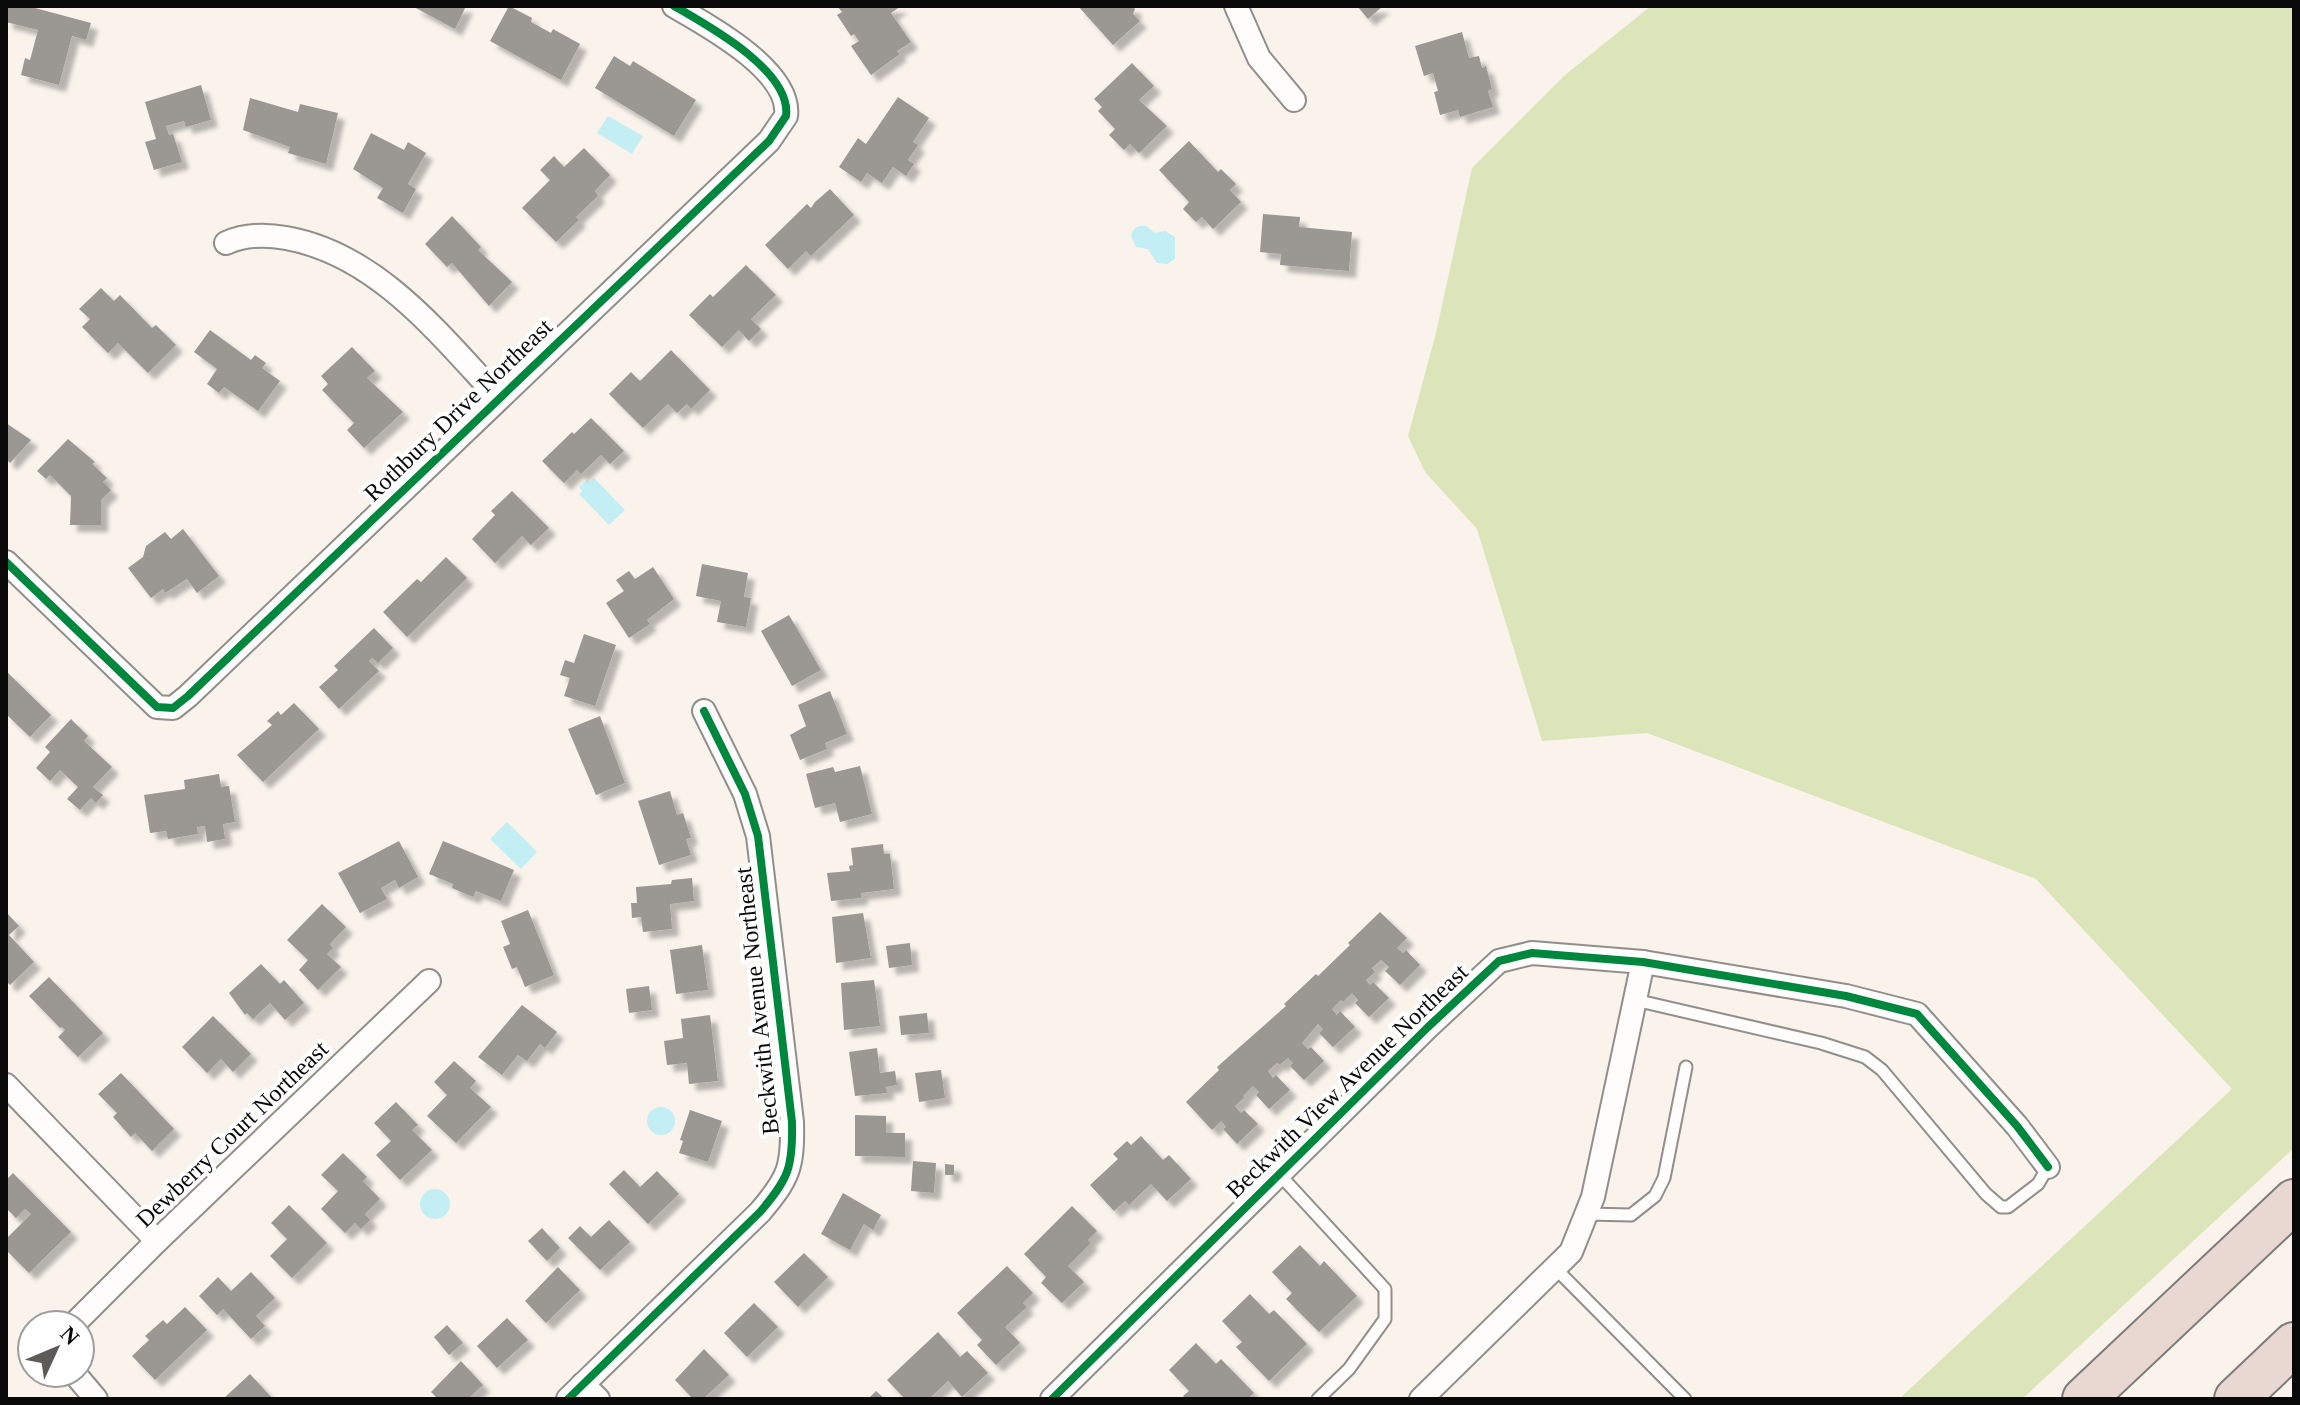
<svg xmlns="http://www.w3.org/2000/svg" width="2300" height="1405" font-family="Georgia,serif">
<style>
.forest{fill:#dbe5b9}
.water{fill:#c2eef4}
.building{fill:#9b9793;filter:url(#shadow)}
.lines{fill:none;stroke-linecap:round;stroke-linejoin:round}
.lane-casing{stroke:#918e8b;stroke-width:15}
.street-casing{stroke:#918e8b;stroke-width:26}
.highway-casing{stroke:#7e7c78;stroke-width:46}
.lane{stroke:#fefdfc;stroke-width:11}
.street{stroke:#fefdfc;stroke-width:22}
.highway{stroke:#e9d8d2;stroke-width:42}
.cycleway-casing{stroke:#fff;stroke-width:13}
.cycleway{stroke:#00873e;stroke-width:8}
.labels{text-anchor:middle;stroke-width:8;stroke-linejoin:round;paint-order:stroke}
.street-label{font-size:24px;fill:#090909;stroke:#fff}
</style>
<defs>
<filter id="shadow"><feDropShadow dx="7" dy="7" stdDeviation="2" flood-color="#0004"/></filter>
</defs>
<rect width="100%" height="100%" fill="#f9f3ec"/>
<path class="forest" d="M1651,6H2294V1148L2022,1399H1899L2232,1089L2036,879L1647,733L1542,741L1477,529L1425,472L1408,436L1436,333L1472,168L1565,75Z"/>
<g class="water">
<path d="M608,116L643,136L632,154L597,133Z"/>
<path d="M1140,226H1146L1155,233L1165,231L1175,237V259L1167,264L1157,263L1148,249L1136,247L1131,235L1135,228Z"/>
<path d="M594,478L625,510L609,525L579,494L582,491L579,487L587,480L590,482Z"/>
<path d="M507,822L537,852L521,869L490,839Z"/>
<circle cx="661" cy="1121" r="14"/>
<circle cx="435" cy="1204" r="15"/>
</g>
<g class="building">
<path d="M6,6H36L35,8L91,23L86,40L72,36L59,85L21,75L25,58L30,60L38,30L6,22Z"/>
<path d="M412,6H466L455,29Z"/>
<path d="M509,6L532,18L531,22L551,33L553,29L580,44L561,80L490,41Z"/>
<path d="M837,6H901L891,13L911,42L897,51L900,54L871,75L851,46L859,41L854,34L851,36L837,15L842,12Z"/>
<path d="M1078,6H1132L1135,9L1133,14L1140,21L1113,45Z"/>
<path d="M1357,6H1383L1368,19Z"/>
<path d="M1462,32L1469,58L1479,56L1482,68L1486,66L1492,89L1488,91L1493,107L1460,117L1458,110L1440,115L1434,92L1438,91L1433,73L1424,76L1415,46Z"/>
<path d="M614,56L630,66L633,61L696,100L674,136L595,88Z"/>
<path d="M1132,63L1154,86L1139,100L1167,126L1139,153L1130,144L1124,150L1109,135L1115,129L1098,111L1102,107L1094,99Z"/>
<path d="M201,85L211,120L186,127L184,121L166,126L169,135L173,134L182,162L154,170L145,142L156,139L145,102Z"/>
<path d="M898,97L929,118L913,142L918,145L908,160L914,164L906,176L893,167L882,183L867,173L861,182L839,167L858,138L866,144Z"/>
<path d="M250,98L298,112L300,104L338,113L326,164L288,153L290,147L243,130Z"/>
<path d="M371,133L404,150L408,142L426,153L408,184L416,189L403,213L377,198L383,188L353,169Z"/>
<path d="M1189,141L1218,172L1221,169L1236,184L1230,190L1241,202L1213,229L1202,217L1196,222L1183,209L1189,202L1159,170Z"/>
<path d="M584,148L610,175L595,191L598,196L576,217L579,220L556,242L522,208L550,180L540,170L554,156L564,167Z"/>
<path d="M830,189L854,215L811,256L806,251L788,269L765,245L807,204L811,208L815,202Z"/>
<path d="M1263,214L1300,217L1299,227L1352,232L1349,271L1280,265L1281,254L1260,252Z"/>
<path d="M452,216L481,247L478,250L512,282L489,306L452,263L447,267L425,244Z"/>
<path d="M746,265L776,295L751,319L761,329L749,341L739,330L722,347L689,315L710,294L713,297Z"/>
<path d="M101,288L114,301L120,295L152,328L156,325L176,345L148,373L118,343L108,353L82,327L90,319L79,309Z"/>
<path d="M210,330L251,360L255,355L266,363L262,368L280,381L258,411L224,387L219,393L207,384L217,369L194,352Z"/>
<path d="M352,347L375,371L367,378L403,412L364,448L347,430L354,423L322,390L328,384L321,376Z"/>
<path d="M671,350L710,390L691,409L687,404L677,413L668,404L643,428L609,394L631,372L640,381Z"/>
<path d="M591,418L624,451L610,464L601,455L581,474L577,470L564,483L542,461L572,432L574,434Z"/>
<path d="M6,423L31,440L10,463L6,459Z"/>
<path d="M68,439L95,462L92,464L107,478L103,482L111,490L101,500V525H70L71,496L50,475L46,479L37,471Z"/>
<path d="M512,491L549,528L531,545L522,536L495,563L472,539L495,515L491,511Z"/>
<path d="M183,529L219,576L197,593L187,579L165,593L163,589L151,598L128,568L143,557L146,546L165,532L171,539Z"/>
<path d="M446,557L467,578L407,637L383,612L417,579L421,582Z"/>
<path d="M702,564L748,573L744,597L751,598L746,627L717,622L721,601L696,596Z"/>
<path d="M653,567L674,599L647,620L650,624L629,638L606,603L624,591L616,580L629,571L635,579Z"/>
<path d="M789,615L821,670L792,686L761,631Z"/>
<path d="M374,628L393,648L378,663L372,658L369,661L379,671L339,709L319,687L338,670L334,666Z"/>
<path d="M584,634L616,645L595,706L564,696L570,678L560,675L565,660L574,663Z"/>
<path d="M6,671L51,715L30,737L6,714Z"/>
<path d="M830,691L847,734L825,743L827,749L800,760L790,735L806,726L798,705Z"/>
<path d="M294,703L319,729L263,782L237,755L272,725L267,721L278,711L281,715Z"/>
<path d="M600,716L625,783L596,795L568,729Z"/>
<path d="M71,719L88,736L84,741L112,767L93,787L103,795L96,803L91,798L80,810L67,799L78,787L60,770L50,781L36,768L50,752L45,747Z"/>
<path d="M860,766L872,814L840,822L835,803L815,808L806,774L833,767L835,772Z"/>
<path d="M219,774L221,787L229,786L235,822L223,824L225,839L207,842L205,826L197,827L198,834L168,839L166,831L150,833L144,795L185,789L184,780Z"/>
<path d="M670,791L677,815L683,813L691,838L686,839L691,855L659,865L638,801Z"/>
<path d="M399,841L418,877L399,888L395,880L381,888L387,899L360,913L338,873Z"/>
<path d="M443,841L514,870L501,901L476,891L473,897L452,888L453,884L429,874Z"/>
<path d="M883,844L884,854H890L894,889L861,893V898L831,901L827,873L850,871L849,866L853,865L851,848Z"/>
<path d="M692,878L694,901L670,904L672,929L643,932L641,917L632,918L631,903H637L636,887L671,884L672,880Z"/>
<path d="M322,904L346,927L330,944L333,948L327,954L341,967L318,990L299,970L308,960L287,940Z"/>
<path d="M528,910L554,975L525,987L517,967L512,969L503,947L510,944L501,921Z"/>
<path d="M1380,912L1407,938L1397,948L1403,953L1406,950L1420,965L1400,985L1385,971L1389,967L1381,960L1372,968L1375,972L1366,980L1370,985L1373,982L1389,998L1369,1017L1355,1003L1358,1000L1352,993L1343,1002L1341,1000L1332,1009L1337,1015L1340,1011L1355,1027L1333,1047L1319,1033L1323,1029L1318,1024L1302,1043L1308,1049L1311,1047L1324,1061L1304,1080L1290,1066L1293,1063L1288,1058L1280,1065L1277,1063L1268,1071L1273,1078L1276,1075L1290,1090L1269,1109L1256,1095L1259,1092L1253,1086L1243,1096L1245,1097L1235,1106L1241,1113L1244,1110L1258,1124L1237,1144L1223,1129L1226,1127L1221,1121L1212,1130L1186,1102L1219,1070L1217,1067L1286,1006L1284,1004L1316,974L1318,976L1350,945L1348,943Z"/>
<path d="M863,913L871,958L836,963L832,917Z"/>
<path d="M8,914L19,926L9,935L34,962L10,985L6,981Z"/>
<path d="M910,943L912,965L889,968L886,946Z"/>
<path d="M702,945L708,990L676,994L670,950Z"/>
<path d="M261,964L280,984L284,980L304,1003L285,1020L270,1003L253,1019L247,1013L245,1015L229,993Z"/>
<path d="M49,977L103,1033L78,1057L58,1037L65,1030L62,1027L60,1028L29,996Z"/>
<path d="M874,980L880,1026L844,1030L841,983Z"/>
<path d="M649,986L652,1010L629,1013L626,989Z"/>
<path d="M522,1005L557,1032L545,1048L540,1044L527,1061L518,1055L502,1075L478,1057Z"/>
<path d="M927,1013L929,1033L901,1035L899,1016Z"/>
<path d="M710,1015L718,1081L689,1084L687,1063L667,1065L664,1041L683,1038L681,1019Z"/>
<path d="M213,1016L251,1054L233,1072L221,1059L207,1073L182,1047Z"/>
<path d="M877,1048L880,1073L895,1071L897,1085L886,1087L887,1093L855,1096L849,1052Z"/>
<path d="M454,1061L476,1081L470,1088L491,1107L456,1143L427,1116L447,1095L434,1082Z"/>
<path d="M941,1070L945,1098L919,1102L915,1073Z"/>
<path d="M121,1073L174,1129L152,1151L135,1133L131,1137L113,1117L117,1113L98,1094Z"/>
<path d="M396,1102L418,1125L412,1130L432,1150L400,1180L376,1155L391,1141L374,1123Z"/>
<path d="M690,1110L722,1121L708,1162L679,1153L683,1141L680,1140Z"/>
<path d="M855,1115L886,1116V1133H905V1157L855,1156Z"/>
<path d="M1141,1136L1163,1160L1169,1155L1191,1179L1167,1201L1151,1184L1129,1205L1125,1201L1114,1211L1090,1185L1118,1159L1113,1154L1127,1141L1131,1145Z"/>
<path d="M343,1153L367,1177L363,1181L380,1199L365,1214L370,1220L361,1229L355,1223L345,1233L321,1209L338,1191L321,1175Z"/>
<path d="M913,1161L936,1163L934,1193L911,1191Z"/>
<path d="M945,1164L954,1165V1175H945Z"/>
<path d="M624,1170L640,1187L657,1171L679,1194L648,1224L609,1184Z"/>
<path d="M13,1173L71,1232L29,1273L6,1250V1239L31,1214L25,1209L16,1218L6,1208V1180Z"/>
<path d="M843,1193L881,1215L873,1230L864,1224L850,1250L821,1234Z"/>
<path d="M289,1205L327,1243L292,1278L270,1256L287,1239L271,1223Z"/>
<path d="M1072,1206L1097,1231L1088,1240L1091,1243L1068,1266L1084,1282L1062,1303L1041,1283L1046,1277L1024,1254Z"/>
<path d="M609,1220L630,1242L600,1270L568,1238L580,1226L591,1237Z"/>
<path d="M542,1228L560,1248L547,1261L528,1241Z"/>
<path d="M1300,1245L1320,1266L1324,1261L1357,1296L1319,1332L1286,1299L1292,1293L1272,1272Z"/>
<path d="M804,1253L828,1277L798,1307L774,1282Z"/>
<path d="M1007,1266L1033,1293L1023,1303L1027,1307L1005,1327L1020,1343L996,1365L977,1345L982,1340L957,1313Z"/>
<path d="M558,1267L580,1290L546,1323L525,1301Z"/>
<path d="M251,1272L275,1298L256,1316L265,1326L251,1339L223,1309L217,1315L199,1296L218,1277L231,1291Z"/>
<path d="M1250,1294L1269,1314L1274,1310L1307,1344L1269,1381L1236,1347L1242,1342L1222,1321Z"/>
<path d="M754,1303L778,1327L747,1357L724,1333Z"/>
<path d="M185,1307L207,1330L155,1380L132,1356L149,1340L145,1336L163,1320L167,1324Z"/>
<path d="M507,1318L528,1340L497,1368L477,1346Z"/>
<path d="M447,1325L463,1343L449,1355L434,1337Z"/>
<path d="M938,1332L960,1357L967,1351L988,1373L962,1397L948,1381L929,1399H905L887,1380Z"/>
<path d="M1196,1343L1216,1364L1221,1359L1254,1393L1247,1399H1186L1183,1396L1189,1391L1169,1370Z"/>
<path d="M704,1349L729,1375L703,1399H693L675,1380Z"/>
<path d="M461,1361L483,1385L468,1399H438L431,1392Z"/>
<path d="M250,1374L273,1399H223Z"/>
<path d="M876,1391L885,1399H868Z"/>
</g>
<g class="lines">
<defs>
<g id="lane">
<path d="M1635,1000L1821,1043L1865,1057L1882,1070L1986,1194L2001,1207H2008L2038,1184L2048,1167"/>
<path d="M1280,1175L1385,1289V1319L1349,1369L1318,1399"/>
<path d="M1586,1214L1631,1215L1655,1196L1664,1178L1686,1067"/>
<path d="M1555,1268L1685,1399"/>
</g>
<g id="street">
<path d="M1236,6L1259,58L1294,100"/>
<path d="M226,243C246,234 265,234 286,238C377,254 439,334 499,398"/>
<path d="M6,562L157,707L173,708L188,696L769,141L786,116C792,71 707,25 674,6"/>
<path d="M6,1085L157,1241"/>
<path d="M73,1325L157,1241L429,981"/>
<path d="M74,1373L96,1399"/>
<path d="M583,1384L598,1399"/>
<path d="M568,1399L760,1212C789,1178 793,1167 792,1122L758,836L745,794L704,711"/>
<path d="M1052,1399L1428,1027L1499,961L1532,953L1643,962L1846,996L1917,1014L2017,1126L2048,1167"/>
<path d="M1421,1399L1571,1252L1593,1197L1643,962"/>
</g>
<g id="highway">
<path d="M2084,1399L2294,1201"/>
<path d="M2236,1399L2294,1344"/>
</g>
</defs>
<use href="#lane" class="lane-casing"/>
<use href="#street" class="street-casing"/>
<use href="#highway" class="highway-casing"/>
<use href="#lane" class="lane"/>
<use href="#street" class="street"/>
<use href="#highway" class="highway"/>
<defs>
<g id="cycleway">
<path d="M6,562L157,707L173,708L188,696L769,141L786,116C792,71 707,25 674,6"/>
<path d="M568,1399L760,1212C789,1178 793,1167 792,1122L758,836L745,794L704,711"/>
<path d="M1052,1399L1428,1027L1499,961L1532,953L1643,962L1846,996L1917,1014L2017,1126L2048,1167"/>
</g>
</defs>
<use href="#cycleway" class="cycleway-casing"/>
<use href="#cycleway" class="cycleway"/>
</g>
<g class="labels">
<g class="street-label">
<text transform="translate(458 410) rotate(-44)" y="8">Rothbury Drive Northeast</text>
<text transform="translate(757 1001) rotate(-96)" y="8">Beckwith Avenue Northeast</text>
<text transform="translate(1347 1081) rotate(-44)" y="8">Beckwith View Avenue Northeast</text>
<text transform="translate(232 1134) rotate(-44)" y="8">Dewberry Court Northeast</text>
</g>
</g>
<rect width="2300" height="1405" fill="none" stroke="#090909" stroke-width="16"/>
<g transform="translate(56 1349) rotate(46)"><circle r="38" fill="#ffffff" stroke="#9d9d9d" stroke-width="2"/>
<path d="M0-6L14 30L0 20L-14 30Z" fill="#5d5b58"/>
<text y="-12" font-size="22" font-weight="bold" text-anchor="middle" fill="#090909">N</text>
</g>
</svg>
